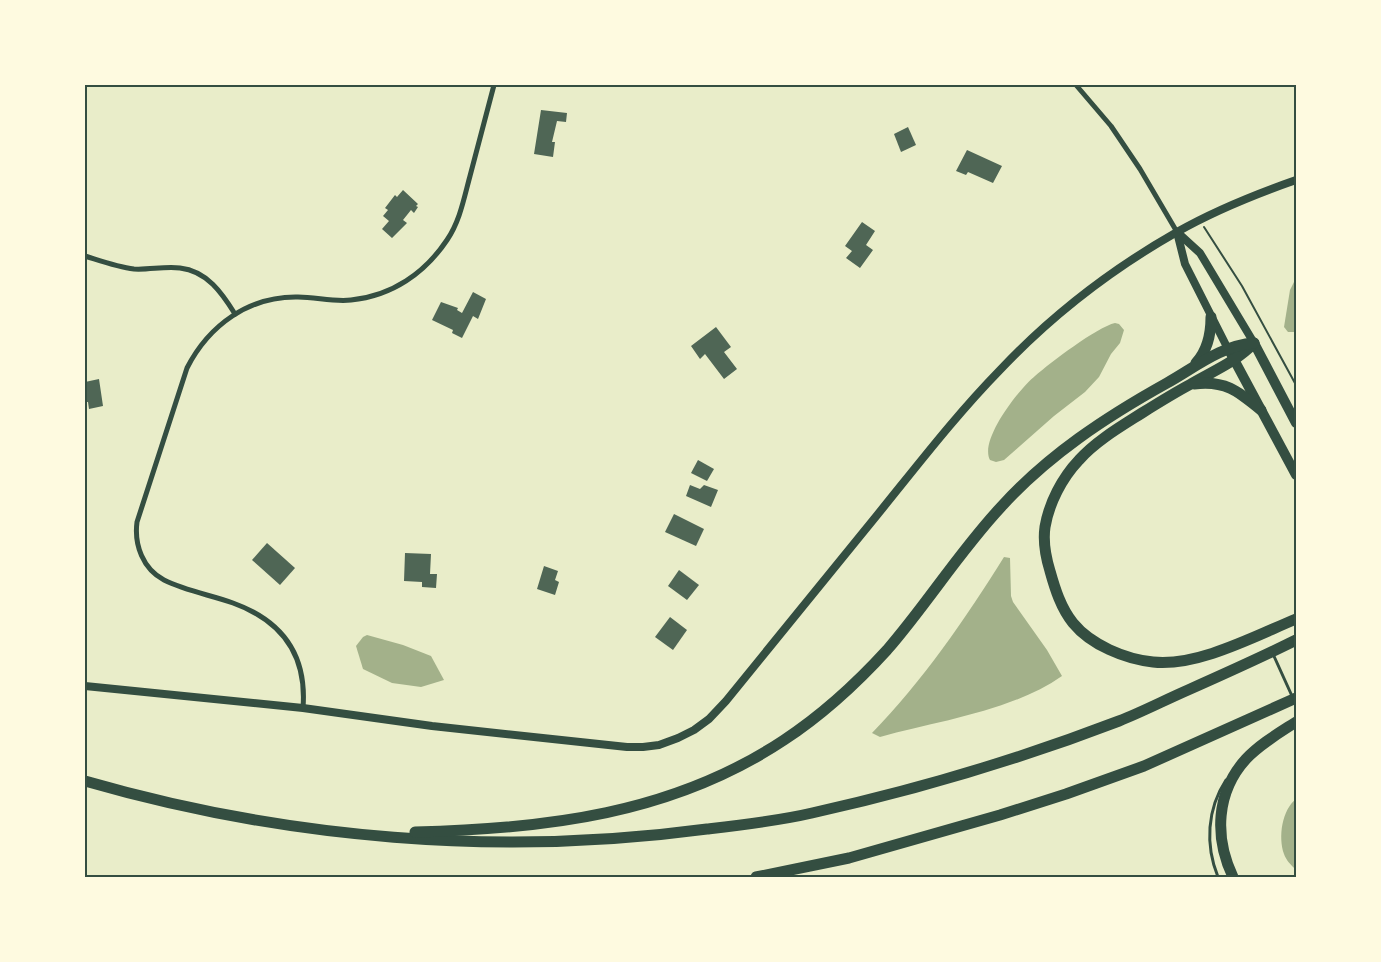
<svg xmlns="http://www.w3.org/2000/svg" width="1381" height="962" font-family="'Golos Text',sans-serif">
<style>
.water{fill:#a3b18a}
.building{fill:#4f6655}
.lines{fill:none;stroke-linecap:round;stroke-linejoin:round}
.path{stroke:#344e41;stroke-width:2}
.service{stroke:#344e41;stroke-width:3}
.minor{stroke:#344e41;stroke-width:5}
.tertiary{stroke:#344e41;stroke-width:8}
.primary{stroke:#344e41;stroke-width:10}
.motorway{stroke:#344e41;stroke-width:11}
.neatline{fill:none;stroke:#344e41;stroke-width:2}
</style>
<rect width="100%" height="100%" fill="#e9edc9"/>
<g class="water">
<path d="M1296,278V332H1288L1284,327L1290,290Z"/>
<path d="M1115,323L1119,324L1124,330L1120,343L1111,354L1099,377L1085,392L1054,416L1004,460L996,462L990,460C979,440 1019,389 1035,376C1050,363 1097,327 1115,323Z"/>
<path d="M1004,557L1010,558L1011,596L1013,602L1047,650L1062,676C1012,711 938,721 880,737L872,733C922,682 966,618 1004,557Z"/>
<path d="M367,635L403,645L431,656L444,680L421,687L392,683L363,669L356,646L363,637Z"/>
<path d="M1296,799V870C1291,865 1286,860 1284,854C1278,837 1282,810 1296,799Z"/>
</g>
<g class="building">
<path d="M541,110L567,113L566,122L557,121L552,142H555L553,157L534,154Z"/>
<path d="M908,127L916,145L901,152L894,134Z"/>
<path d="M967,150L1002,166L993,183L968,172L966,175L956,171Z"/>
<path d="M403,190L418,204L416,206L418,207L414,213L411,210L403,220L407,223L392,238L382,229L389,221L383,216L388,210L385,208L395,195L397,197Z"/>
<path d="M862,222L875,231L866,245L873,250L860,268L846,258L852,251L845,246Z"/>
<path d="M473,292L486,299L478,319L473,316L462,338L452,333L453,330L432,320L441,302L458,308L457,310L462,313Z"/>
<path d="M716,327L731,347L724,352L737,369L724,379L705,354L700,359L691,346Z"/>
<path d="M99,379L103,406L89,409L88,402H85V382Z"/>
<path d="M698,460L714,469L707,481L691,473Z"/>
<path d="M690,485L700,489L704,485L718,490L711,507L686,496Z"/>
<path d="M674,514L704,529L696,546L665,532Z"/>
<path d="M267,543L295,568L280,585L252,560Z"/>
<path d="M405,553L431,554L430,574H437L436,588L422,587V582L404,581Z"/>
<path d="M544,566L558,571L555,580L559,582L555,595L537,589Z"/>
<path d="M679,570L699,585L687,600L668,586Z"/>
<path d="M670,617L687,630L673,650L655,637Z"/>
</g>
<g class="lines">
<path class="path" d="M1204,227L1242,286L1296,385"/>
<g class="service">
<path d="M1273,654L1292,696"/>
<path d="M1218,877C1205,845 1207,809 1226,780"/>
</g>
<g class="minor">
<path d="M1076,85L1111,126L1140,169L1177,232"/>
<path d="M85,256C101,261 117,267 134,269C149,270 165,266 180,268C207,271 222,293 235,314"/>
<path d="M303,708C307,656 283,621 233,603C211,595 186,591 164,580C143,569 134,545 137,522L187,368C209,325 249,296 298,297C316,297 333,302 351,300C392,296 425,273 447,240C460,221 464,198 470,176C478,146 486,115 494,85"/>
</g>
<g class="tertiary">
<path d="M1177,232L1200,253L1254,343"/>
<path d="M1177,232L1185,264L1228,349"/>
<path d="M85,686L303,708L432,726L627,747H643L659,745L678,738L694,730L709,719L726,701C776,639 827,577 878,514C917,466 956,415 1000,370C1051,316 1112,269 1177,232C1214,211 1256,194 1296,180"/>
</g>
<g class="primary">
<path d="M1254,343L1296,423"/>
<path d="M1230,352L1296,475"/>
</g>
<g class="motorway">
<path d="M1254,343C1236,362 1213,371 1191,384C1174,393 1158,403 1142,413C1120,427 1096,441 1079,460C1062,478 1049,503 1045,527C1043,541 1046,558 1050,571C1055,589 1061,608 1073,623C1091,645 1125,659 1153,662C1197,667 1255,636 1296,619"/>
<path d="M1196,363C1208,350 1211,334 1211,317"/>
<path d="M1194,384C1225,380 1238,391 1261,410"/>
<path d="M85,781C286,839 500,857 707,829C742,825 778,821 812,813C916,790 1020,759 1119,721C1142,712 1165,700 1188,690C1224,674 1260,658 1296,640"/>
<path d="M415,832C545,829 673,814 784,740C822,715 856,684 887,650C927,604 959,552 1001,507C1048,455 1106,417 1167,383C1194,368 1222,345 1254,343"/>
<path d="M756,877L849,858L1000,815L1066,794L1144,766L1296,698"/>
<path d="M1233,877C1214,837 1216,792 1246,759C1260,744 1279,733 1296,722"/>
</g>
</g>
<rect width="1381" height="962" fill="none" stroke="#fefae0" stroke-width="172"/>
<rect x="86" y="86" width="1209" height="790" class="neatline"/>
</svg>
